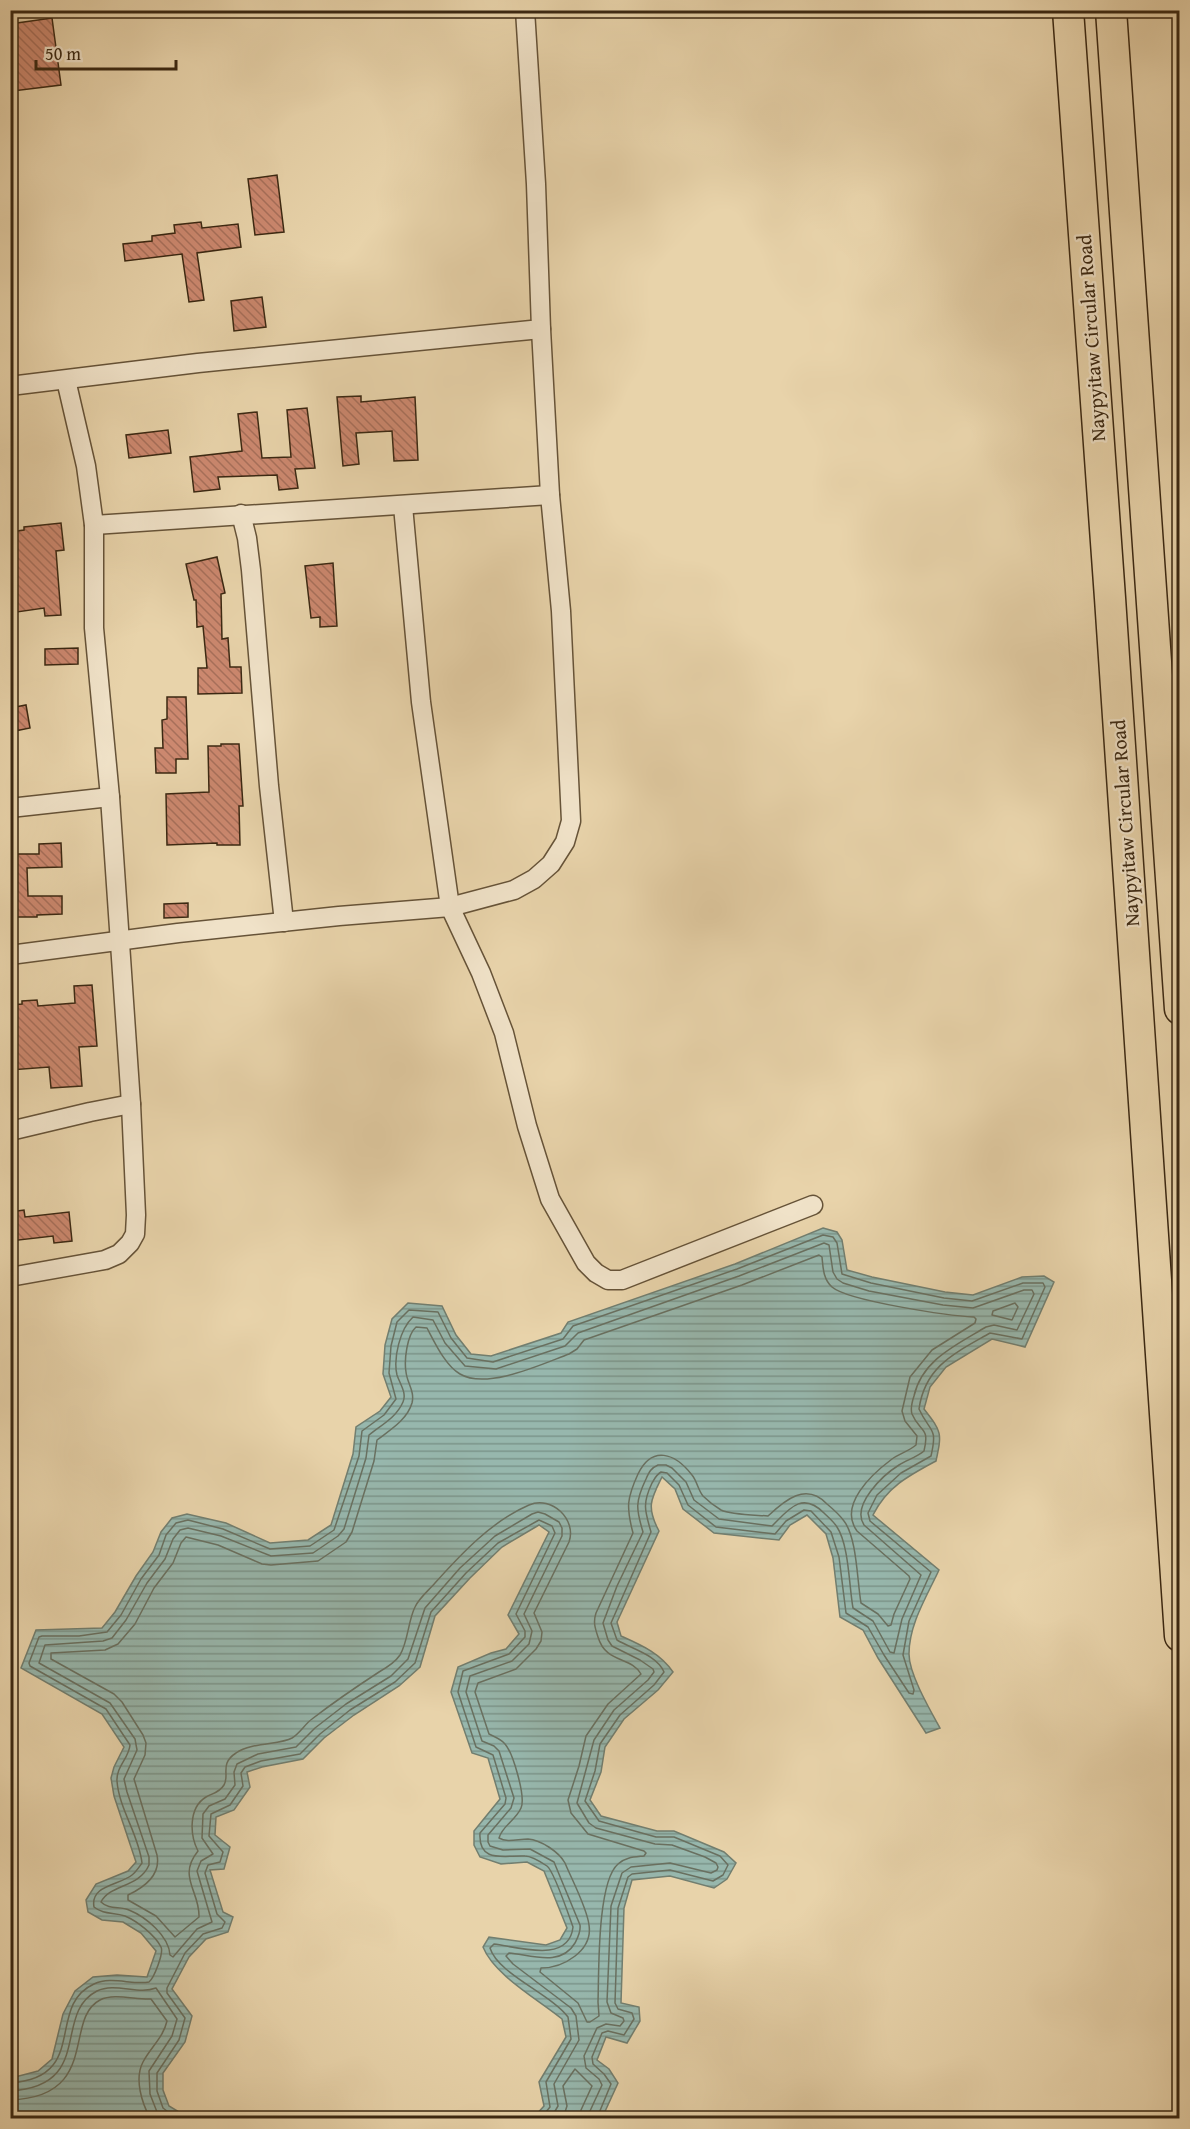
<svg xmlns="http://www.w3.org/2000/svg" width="1190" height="2129" font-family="'Gentium Book Plus',serif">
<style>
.water{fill:url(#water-rules);stroke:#727e6f;stroke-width:1.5}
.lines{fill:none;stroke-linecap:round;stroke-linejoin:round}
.shore{stroke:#697060;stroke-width:1.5}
.building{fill:url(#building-back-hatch);stroke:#3b2812;stroke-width:1.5}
.street-casing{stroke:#665338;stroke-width:21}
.primary-casing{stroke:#3b2812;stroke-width:33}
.street{stroke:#f0e2c8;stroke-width:18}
.primary{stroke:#e8d3aa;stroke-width:30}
.labels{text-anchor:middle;stroke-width:4.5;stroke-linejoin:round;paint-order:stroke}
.street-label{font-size:20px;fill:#3b2812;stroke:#f0e2c8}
</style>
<defs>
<pattern id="water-rules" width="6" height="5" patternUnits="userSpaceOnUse" patternTransform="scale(1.5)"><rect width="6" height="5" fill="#97b7ad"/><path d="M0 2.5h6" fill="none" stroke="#7c958b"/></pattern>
<pattern id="building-back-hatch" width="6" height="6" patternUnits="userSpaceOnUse" patternTransform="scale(1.5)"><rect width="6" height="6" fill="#cc886f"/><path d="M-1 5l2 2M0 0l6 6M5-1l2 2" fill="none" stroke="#a76f5a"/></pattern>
</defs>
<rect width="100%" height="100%" fill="#e8d3aa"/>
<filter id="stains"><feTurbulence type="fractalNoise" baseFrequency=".00333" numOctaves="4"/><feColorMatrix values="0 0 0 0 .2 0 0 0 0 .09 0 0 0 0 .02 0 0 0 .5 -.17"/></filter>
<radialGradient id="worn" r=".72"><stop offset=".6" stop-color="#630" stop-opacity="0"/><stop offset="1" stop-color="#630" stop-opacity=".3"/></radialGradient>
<path class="water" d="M823,1228L837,1232L842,1240L847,1270L872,1277L945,1292L973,1295L1022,1277L1044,1276L1054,1282L1025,1347L992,1339L946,1367L930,1387L924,1409C942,1432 942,1433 936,1461C908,1476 887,1487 873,1515L939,1570C927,1596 909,1624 909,1654C909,1674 930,1710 940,1728L926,1733L878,1658L863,1630L840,1617L833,1558L826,1534L807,1515L790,1525L779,1540L714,1533L683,1509L675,1489L662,1477C651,1499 646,1507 659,1531L617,1622L621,1636C641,1645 660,1653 673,1672L658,1690L624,1719L605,1747L601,1772L590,1800L601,1816L657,1831H674L724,1852L736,1863L727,1879L714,1888L670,1876L632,1880L624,1908L621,2003L639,2007L640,2021L627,2043L606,2037L597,2060L609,2069L618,2083L602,2118H533L544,2106L539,2082L566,2037L562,2019C539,2000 494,1975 483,1947L489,1937L546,1945L560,1940L567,1928L544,1871L527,1862L501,1864L480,1857L474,1845V1831L500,1799L488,1758L472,1753L451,1692L458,1667L491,1653L506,1649L519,1634L508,1615L549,1532L539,1525L502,1547L470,1578L435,1616L420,1667L399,1686L354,1715L324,1738L303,1759L262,1767L247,1772L250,1787L234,1810L216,1817L215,1835L230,1847L224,1869L210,1870L223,1912L233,1917L228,1932L206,1939L189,1957L172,1989L192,2016L185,2042L163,2073V2090L169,2106L189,2118H11V2078L38,2071L52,2059L63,2014L75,1991L93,1977L117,1975L147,1977L156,1951L141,1933L123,1922L102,1920L88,1912L86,1900L96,1884L128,1871L136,1862L114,1796L111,1778L114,1767L124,1747L102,1714L21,1668L36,1630L102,1628L115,1612L136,1576L153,1552L161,1532L172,1518L187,1514L226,1523L270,1543L308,1540L331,1525L353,1454L356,1427L380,1411L391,1397L383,1374L385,1345L392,1319L408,1303L442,1306L456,1335L471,1354L491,1356L561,1333L568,1322L735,1264Z"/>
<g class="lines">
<g class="shore">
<path d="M819,1255L822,1257C823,1267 823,1279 832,1287C848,1301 950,1316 974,1317L976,1319L975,1323L932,1350L910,1377L902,1411L905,1421L917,1436L916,1445C909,1451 899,1454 892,1459C872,1474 838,1505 857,1531L909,1576L910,1579L894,1614L891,1625L888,1626L878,1614L861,1603C857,1580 857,1538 844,1521C839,1514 833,1509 827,1504C806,1482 785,1500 768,1516C756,1515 731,1515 721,1510C716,1507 707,1500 703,1496C698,1490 697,1481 692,1475C675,1453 652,1445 638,1474C627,1498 626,1507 633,1533L596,1613C593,1622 595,1628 598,1637C606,1664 631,1656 641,1674L608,1704L586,1736L579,1766L568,1800L571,1813L588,1834L644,1851L646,1853L644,1856C635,1857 625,1857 618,1864C597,1882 599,1973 598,2002L599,2016L590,2022H587L578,2003L540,1972L541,1968C563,1968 593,1951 589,1925C587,1908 572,1880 565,1863C559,1852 541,1840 528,1839C518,1839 507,1843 499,1838C502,1826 516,1820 521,1808C526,1797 513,1753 505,1744C501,1739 495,1737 489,1734L475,1692L478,1683L516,1669L536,1649L541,1641L542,1632L534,1613L569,1542C577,1520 552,1495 529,1505C492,1521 462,1553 435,1583C429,1590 419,1598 415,1607C408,1621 408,1642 400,1655C396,1661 386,1668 379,1672C356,1687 334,1702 312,1719C305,1724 300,1733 292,1738C280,1745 252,1742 236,1753C219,1764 230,1775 224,1785C219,1793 213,1793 206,1797C188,1808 190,1836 198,1851C177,1877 200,1891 199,1917L175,1937L156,1916L128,1900V1895C145,1887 161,1875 157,1855L134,1779L145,1755L146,1743L143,1735L122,1702L114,1694L51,1659V1653L105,1650L118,1644L135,1624L154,1588L173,1563L181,1543L186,1537L218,1545L262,1564L271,1565L318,1561L346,1542L352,1532L374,1461L377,1440C390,1430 407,1420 412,1403C415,1391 407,1383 406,1372C404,1360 407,1335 416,1327L427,1328C435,1343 445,1365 460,1374C487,1390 542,1364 569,1354L577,1349L584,1340L742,1285Z"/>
<path d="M1015,1303L1018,1307L1012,1320L992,1315L993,1311Z"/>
<path d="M10,2083C90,2078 45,2006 94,1984C111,1976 132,1985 149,1982C154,1978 164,1953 161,1947C155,1935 137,1921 125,1916C113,1912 104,1915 94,1907C90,1885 120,1885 132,1875C136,1872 139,1867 142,1863C139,1835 119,1809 117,1781C116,1767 129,1758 130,1745L106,1709L30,1666L29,1663L39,1637L42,1636H79L107,1632L121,1615L141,1579L159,1555L166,1535L176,1523L188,1520L223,1529L270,1549L310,1546L334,1530L359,1456L362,1431L384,1415L396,1399L389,1373L391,1346L397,1322L409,1310L438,1312L451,1338L467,1358L493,1362L563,1339L573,1326L737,1269L823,1235L833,1237L837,1243L842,1274L871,1283L944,1298L972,1301L1023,1283H1043L1045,1287L1022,1339L990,1333C955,1353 925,1366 919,1409C930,1433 938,1426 931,1456L901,1473L877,1495L868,1513L870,1521L931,1572L909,1621L903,1655L914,1690L913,1694L909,1693L884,1655L868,1627L846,1613L839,1557L831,1532L811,1511L804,1510L786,1521L775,1534L716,1527L688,1505L679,1485L667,1473L661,1472C656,1475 655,1478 652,1483C642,1504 645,1511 651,1532L611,1623L617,1640C632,1649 657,1655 664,1672L654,1685L620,1715L600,1744L595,1771L585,1801L599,1821L656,1837H674L720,1856L728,1865L723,1875L713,1881L670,1870L632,1874L628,1877L618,1908L615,2003L618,2009L632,2013L634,2019L624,2035L608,2031L602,2033L592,2057L593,2064L604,2074L611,2084L597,2118"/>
<path d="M10,2091C95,2086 52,2014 97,1991C115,1982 138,1995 156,1988L177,2019L172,2036L149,2071L150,2094L157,2112L163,2118"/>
<path d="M10,2100C101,2097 63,2019 100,2000C114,1993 136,2000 151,1999L167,2021C163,2038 151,2047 143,2062C134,2079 142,2103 150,2118"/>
<path d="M176,2118L163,2108L157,2091V2073L179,2040L185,2018L167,1993V1988L185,1953L203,1934L222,1928L225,1922L217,1914L205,1873L208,1865L220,1862L223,1852L209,1836L211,1814L230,1805L243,1786L241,1773L245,1767L261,1761L300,1754L320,1734L350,1710L395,1682L415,1663L431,1612L466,1573L498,1543L539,1520L552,1526L555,1533L516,1614L525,1631V1637L509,1654L463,1671L458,1692L476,1747L493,1755L506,1798L505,1804L480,1833C478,1864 505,1855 525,1856C532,1856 541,1862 547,1866C554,1871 569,1916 573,1927C569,1964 518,1947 494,1944L490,1948C498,1974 551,1994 568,2017L571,2039L546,2082L550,2107L541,2118"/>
<path d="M551,2118L558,2106L554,2084L579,2040L576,2016L571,2008L513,1964L506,1956L509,1953C531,1955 561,1967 575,1943C578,1937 581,1932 580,1925L554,1862L530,1849L503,1850L490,1846L488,1842V1835L511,1808L514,1798L499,1751L494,1746L482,1741L466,1692L470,1676L512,1661L529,1644L532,1631L524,1614L562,1536V1528L559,1522L545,1514L538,1512L532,1514L495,1536L460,1568L425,1608L408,1659L391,1676L346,1704L315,1728L296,1747L258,1754L237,1764L234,1772L235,1785L225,1799L209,1806L203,1814L202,1838L213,1854L201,1861L197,1871L212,1922L197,1929L173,1957L170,1955C169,1936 146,1917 129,1910C120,1906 109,1910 101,1902C110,1884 139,1888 149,1865V1857L127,1792L124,1779L137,1750L135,1739L110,1703L39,1663L45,1645L103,1641L112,1638L126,1620L147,1583L165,1559L173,1539L180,1530L188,1528L221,1536L271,1556L313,1553L338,1536L344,1529L366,1458L369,1435C381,1425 396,1418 403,1402C407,1393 400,1384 397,1375C393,1358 400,1329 413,1317L433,1320L445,1343L465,1366L496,1369L565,1346L578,1333L739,1276L824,1243L829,1245L833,1272L837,1279L843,1283L869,1291L943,1305L973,1308L1024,1290H1032L1034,1294L1017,1330L994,1325L986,1327C956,1345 922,1360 914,1396C912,1402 910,1408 912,1414C920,1433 930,1426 924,1451C917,1457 907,1460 899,1465C883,1475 851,1505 864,1525L921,1575L902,1619L894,1653L890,1652L873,1621L853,1608C849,1586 849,1545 837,1527C834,1522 828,1517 824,1513C802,1491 789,1509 772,1526L719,1519L694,1500L686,1482L672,1468L666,1465H658C651,1468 649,1472 646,1479C635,1502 636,1509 643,1532L617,1586L603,1623L608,1640L612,1646L640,1660L653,1669L654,1672L648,1680L614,1710L594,1740L577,1803L589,1823L596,1828L655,1844L672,1845L705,1857L716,1863L718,1867L717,1870L711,1873L670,1863L631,1867L622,1873L611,1906L607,2002L611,2013L623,2018L624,2021L620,2026L606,2024L597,2028L584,2056L586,2068L599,2079L602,2085L590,2111L589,2118"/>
<path d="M563,2118L567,2106L563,2086L575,2069L592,2086L581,2110L580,2118"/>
</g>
</g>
<g class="building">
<path d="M52,18L61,85L13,91L10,69V24Z"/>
<path d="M277,175L284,232L255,235L248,179Z"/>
<path d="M201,222L202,228L238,224L241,247L197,253L204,300L189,302L182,254L125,261L123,244L152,241V236L175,233L174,225Z"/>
<path d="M262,297L266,327L234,331L231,301Z"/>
<path d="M361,396V402L415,397L418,460L394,461L392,431L356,433L359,464L343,466L337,397Z"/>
<path d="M307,408L315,468L295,469L298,488L279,490L277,475L218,477L220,489L194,492L190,457L242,451L238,414L257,412L262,458L291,457L287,410Z"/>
<path d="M168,430L171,453L129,458L126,435Z"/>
<path d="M61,523L64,550L56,551L61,615L45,616L44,608L10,613V532L24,530V527Z"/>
<path d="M217,557L225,593L221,594L222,639L228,638L230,667H241L242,693L198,694V668H207L203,626L197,627L196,600H194L186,564Z"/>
<path d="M333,563L337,626L320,627V617L311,618L305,566Z"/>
<path d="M78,648V664L45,665V649Z"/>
<path d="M167,697H186L188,759H176V773H156L155,748H163L162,720L167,719Z"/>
<path d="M26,705L30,728L10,732V708Z"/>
<path d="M221,744H239L243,806H239L240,845H217V843L167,845L166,794L209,792L208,746H221Z"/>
<path d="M61,843L62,867L27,868L28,896H62V914L37,915V917H10V854H39V844Z"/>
<path d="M188,903V917L164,918V904Z"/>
<path d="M92,985L97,1046L79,1047L82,1086L51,1088L49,1067L10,1070V1005L22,1004V1001L37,1000L38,1006L75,1003L74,986Z"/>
<path d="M24,1210L25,1217L69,1212L72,1241L54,1243L53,1236L10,1241V1212Z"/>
</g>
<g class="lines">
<defs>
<g id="street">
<path d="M10,386L198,363L541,329L536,184L525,10"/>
<path d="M403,506L421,702L450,907L481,973L504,1033L527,1126L550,1199L586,1263L596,1273L608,1280H622L813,1205"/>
<path d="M241,514L247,538L251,570L269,786L284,922"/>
<path d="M94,525L550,495"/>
<path d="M10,808L110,797"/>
<path d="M10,955L178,933L339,916L450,907L514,890L534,879L551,864L565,842L571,821L561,611L550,495L541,329"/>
<path d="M10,1131L90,1112L131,1104"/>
<path d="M10,1277L105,1260L119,1254L130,1243L135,1234L136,1215L131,1104L110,797L94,628V525L86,466L66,380"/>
</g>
<g id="primary">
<path d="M1068,10L1110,598L1180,1636"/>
<path d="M1111,10L1180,1009"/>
</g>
</defs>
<use href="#street" class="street-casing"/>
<use href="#primary" class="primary-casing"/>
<use href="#street" class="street"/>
<use href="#primary" class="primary"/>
</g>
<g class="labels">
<g class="street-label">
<text transform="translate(1091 338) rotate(-94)" y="7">Naypyitaw Circular Road</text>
<text transform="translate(1125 823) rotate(-94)" y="7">Naypyitaw Circular Road</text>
</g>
</g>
<rect width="1190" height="2129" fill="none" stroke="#e8d3aa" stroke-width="36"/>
<rect x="12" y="12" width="1166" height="2105" fill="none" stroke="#3b2812" stroke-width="3"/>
<rect x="18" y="18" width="1154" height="2093" fill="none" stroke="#3b2812" stroke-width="1.5"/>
<path d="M36 60v9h140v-9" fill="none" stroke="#3b2812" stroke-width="3"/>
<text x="45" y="60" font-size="18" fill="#3b2812" stroke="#f0e2c8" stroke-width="4.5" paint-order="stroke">50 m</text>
<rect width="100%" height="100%" filter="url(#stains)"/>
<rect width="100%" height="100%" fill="url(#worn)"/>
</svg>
